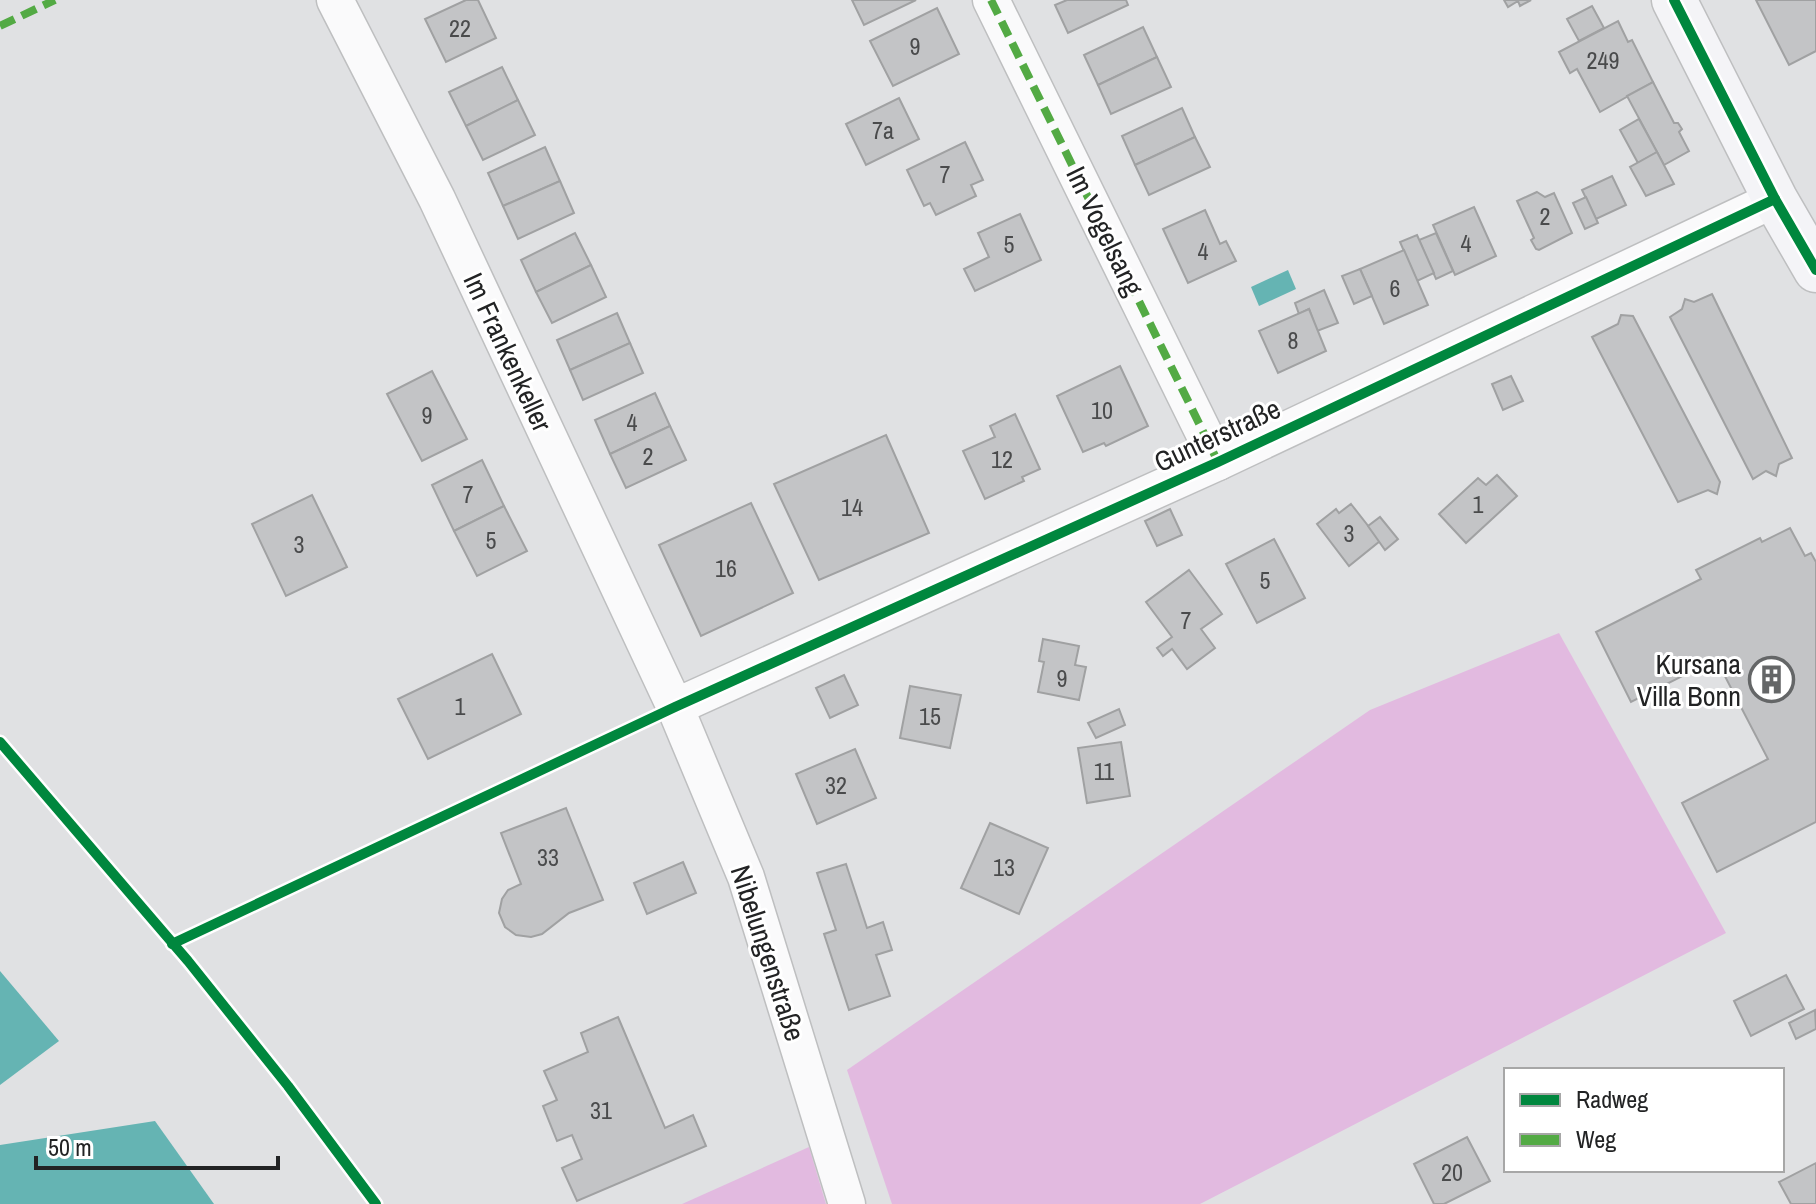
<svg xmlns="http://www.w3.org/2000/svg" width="1816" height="1204" font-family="'Archivo Narrow',sans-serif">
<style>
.green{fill:#e2bae0}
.water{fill:#65b4b3}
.building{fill:#c3c4c6;stroke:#a0a1a2;stroke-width:2}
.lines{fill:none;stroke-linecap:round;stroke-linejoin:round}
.minor-casing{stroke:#bebfc0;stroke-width:39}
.secondary-casing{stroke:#bebfc0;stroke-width:47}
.minor{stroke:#fafafb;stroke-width:36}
.secondary{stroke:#f4f4f7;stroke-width:44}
.quiet{stroke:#53aa44;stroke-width:8;stroke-dasharray:16 8;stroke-linecap:butt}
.cycleway-casing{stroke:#fff;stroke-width:15}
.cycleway{stroke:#00873e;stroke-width:10}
.labels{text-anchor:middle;stroke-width:6;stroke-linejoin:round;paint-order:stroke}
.number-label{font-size:24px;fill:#4a4b4c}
.street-label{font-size:28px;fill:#222324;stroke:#fff}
.poi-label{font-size:28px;fill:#222324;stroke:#fff;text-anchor:end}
</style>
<rect width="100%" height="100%" fill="#e0e1e3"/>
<g class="green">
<path d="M1559,633L1726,933L1200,1204H892L847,1070L1370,710Z"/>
<path d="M809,1147L826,1204H682Z"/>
</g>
<g class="water">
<path d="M1288,270L1296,289L1259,306L1251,287Z"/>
<path d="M0,971L59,1041L0,1085Z"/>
<path d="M155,1121L214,1204H0V1145Z"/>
</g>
<g class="building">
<path d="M466,0H478L496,38L446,62L425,19Z"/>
<path d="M852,0H916L864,25Z"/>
<path d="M1067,0H1126L1128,5L1068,33L1055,5Z"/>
<path d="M1504,0H1531L1520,6L1518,1L1508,7Z"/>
<path d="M1756,0H1816V51L1789,65Z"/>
<path d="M1592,6L1604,28L1579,41L1567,19Z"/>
<path d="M937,8L959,54L893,86L870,41Z"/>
<path d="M1618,21L1628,42L1632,40L1653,82L1600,112L1577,69L1570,73L1559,52Z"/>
<path d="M1143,27L1157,57L1098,85L1084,55Z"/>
<path d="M1157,57L1171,87L1111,114L1098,85Z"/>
<path d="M502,67L518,100L466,126L449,92Z"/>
<path d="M1653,82L1674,123H1678L1682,129L1679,132L1689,151L1664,165L1627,96Z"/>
<path d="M899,98L919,139L866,165L846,124Z"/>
<path d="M518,100L535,135L483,160L466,126Z"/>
<path d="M1182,108L1195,137L1135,165L1122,136Z"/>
<path d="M1639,119L1657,152L1638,163L1620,130Z"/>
<path d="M1195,137L1210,167L1149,195L1135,165Z"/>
<path d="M965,142L983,180L971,185L976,196L936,215L930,203L924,206L907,170Z"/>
<path d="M545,147L560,181L503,206L488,173Z"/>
<path d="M1657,152L1674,184L1646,196L1630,167Z"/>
<path d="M1612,176L1626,205L1596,219L1582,190Z"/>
<path d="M560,181L574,213L518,239L503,206Z"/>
<path d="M1537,192L1545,197L1554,193L1572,233L1539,250L1536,249L1531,240L1534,238L1517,201Z"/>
<path d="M1586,197L1598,223L1585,229L1573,203Z"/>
<path d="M1474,207L1496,256L1455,275L1433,225Z"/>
<path d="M1205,210L1220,244L1226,241L1236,261L1188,283L1163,229Z"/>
<path d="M1020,214L1041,260L975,291L964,269L989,257L978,233Z"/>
<path d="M575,233L591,265L536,292L521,260Z"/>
<path d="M1436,233L1453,271L1436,279L1419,240Z"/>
<path d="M1417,235L1434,273L1417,281L1400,242Z"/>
<path d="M1404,250L1428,305L1384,324L1360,269Z"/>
<path d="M591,265L606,297L552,323L536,292Z"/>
<path d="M1360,269L1372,296L1354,304L1342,276Z"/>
<path d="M1324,290L1338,323L1317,331L1309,309L1299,314L1295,303Z"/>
<path d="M1712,294L1792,458L1779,464L1776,476L1766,471L1753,479L1670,317L1682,309L1685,299L1694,302Z"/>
<path d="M1309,309L1326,351L1278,373L1259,331Z"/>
<path d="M617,313L630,343L570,370L557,340Z"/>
<path d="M1621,315L1633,316L1720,482L1717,494L1708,490L1678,502L1592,337L1618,324Z"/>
<path d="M630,343L643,373L583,400L570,370Z"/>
<path d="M1120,366L1148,426L1106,446L1104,443L1083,452L1057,396Z"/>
<path d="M432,371L467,439L422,461L387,394Z"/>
<path d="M1511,376L1523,401L1503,410L1492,384Z"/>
<path d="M655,393L670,426L610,454L595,420Z"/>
<path d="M1015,414L1040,469L1022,477L1024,481L985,499L963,451L995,437L990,426Z"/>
<path d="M670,426L686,460L626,488L610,454Z"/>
<path d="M886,435L929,533L819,580L774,484Z"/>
<path d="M482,460L504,506L454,531L432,485Z"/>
<path d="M1497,475L1517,496L1466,543L1439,514L1478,478L1486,485Z"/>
<path d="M312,495L347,567L286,596L252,524Z"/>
<path d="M751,503L793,593L701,636L659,545Z"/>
<path d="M1351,504L1380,541L1349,566L1317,524L1336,509L1339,513Z"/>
<path d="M504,506L527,551L477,576L454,531Z"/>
<path d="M1170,509L1182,535L1157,546L1145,521Z"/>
<path d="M1380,517L1398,539L1385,550L1368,526Z"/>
<path d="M1790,528L1805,556L1811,553L1816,562V822L1717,872L1682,803L1768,759L1716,659L1631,702L1596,632L1701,579L1696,570L1760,538L1762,542Z"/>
<path d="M1274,539L1305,598L1257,623L1226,564Z"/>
<path d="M1189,570L1222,614L1201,629L1215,648L1187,669L1172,649L1163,656L1157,648L1172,637L1146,602Z"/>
<path d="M1043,639L1079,646L1075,665L1086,667L1079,700L1038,692L1044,662L1039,661Z"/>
<path d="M492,654L521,714L428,759L398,699Z"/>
<path d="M844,675L858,705L830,718L816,688Z"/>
<path d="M910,686L961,695L950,748L900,738Z"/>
<path d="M1119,709L1125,725L1096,738L1088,723Z"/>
<path d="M1121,742L1130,796L1087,803L1078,748Z"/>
<path d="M855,749L876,798L817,824L796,774Z"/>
<path d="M566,808L603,900L569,913L542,934L531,937L516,935L505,927L499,913L502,899L508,890L521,884L501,833Z"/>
<path d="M990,823L1048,848L1019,914L961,888Z"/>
<path d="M683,862L696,893L647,914L634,883Z"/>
<path d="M846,864L867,928L883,922L892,950L876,955L890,996L849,1010L824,934L836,930L817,873Z"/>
<path d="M1786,975L1804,1009L1751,1036L1734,1001Z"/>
<path d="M1815,1010L1816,1029L1796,1039L1789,1023Z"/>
<path d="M618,1017L665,1128L693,1115L706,1146L577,1201L562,1168L582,1159L572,1135L557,1141L543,1106L557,1100L544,1071L588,1052L581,1033Z"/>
<path d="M1467,1137L1490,1181L1444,1204H1434L1414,1164Z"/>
<path d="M1816,1163V1204H1791L1779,1182Z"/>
</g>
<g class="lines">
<defs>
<g id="minor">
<path d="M335,0L437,199L675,707L746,877L847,1204"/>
<path d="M991,0L1218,462"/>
<path d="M675,707L1218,462L1775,199"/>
</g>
<path id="secondary" d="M1674,0L1775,199L1816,270"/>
</defs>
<use href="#minor" class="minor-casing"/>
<use href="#secondary" class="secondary-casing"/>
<use href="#minor" class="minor"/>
<use href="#secondary" class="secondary"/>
<g class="quiet">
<path d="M991,0L1218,462"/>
<path d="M0,26L55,0"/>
</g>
<defs>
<g id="cycleway">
<path d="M1674,0L1775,199L1816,270"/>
<path d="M0,742L188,961L288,1086L376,1204"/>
<path d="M172,944L675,707L1218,462L1775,199"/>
</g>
</defs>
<use href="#cycleway" class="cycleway-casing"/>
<use href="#cycleway" class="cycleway"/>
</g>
<defs>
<symbol id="building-ring" viewBox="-11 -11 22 22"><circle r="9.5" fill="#fff" stroke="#646667" stroke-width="1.5"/><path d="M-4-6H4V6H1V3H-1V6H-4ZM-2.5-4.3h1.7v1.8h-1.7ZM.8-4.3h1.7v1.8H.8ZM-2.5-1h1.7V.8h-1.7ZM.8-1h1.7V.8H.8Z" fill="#646667"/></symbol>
</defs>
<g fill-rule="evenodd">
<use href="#building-ring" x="1746" y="654" width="51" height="51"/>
</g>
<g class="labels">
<g class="number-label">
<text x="460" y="37">22</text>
<text x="915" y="55">9</text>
<text x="1603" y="69">249</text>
<text x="883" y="139">7a</text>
<text x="945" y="183">7</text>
<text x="1545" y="225">2</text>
<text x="1466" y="252">4</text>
<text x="1009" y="253">5</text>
<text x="1203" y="260">4</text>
<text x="1395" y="297">6</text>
<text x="1293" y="349">8</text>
<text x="1102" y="419">10</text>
<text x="427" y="424">9</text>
<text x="632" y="431">4</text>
<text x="648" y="465">2</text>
<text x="1002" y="468">12</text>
<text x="468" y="503">7</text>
<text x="1478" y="513">1</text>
<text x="852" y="516">14</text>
<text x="1349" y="542">3</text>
<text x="491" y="549">5</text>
<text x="299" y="553">3</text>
<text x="726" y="577">16</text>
<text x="1265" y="589">5</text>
<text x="1186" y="629">7</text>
<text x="1062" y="687">9</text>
<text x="460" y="715">1</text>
<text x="930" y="725">15</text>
<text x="1104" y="780">11</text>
<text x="836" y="794">32</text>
<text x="548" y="866">33</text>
<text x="1004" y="876">13</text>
<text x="601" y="1119">31</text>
<text x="1452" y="1181">20</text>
</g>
<g class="street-label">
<text transform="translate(1105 231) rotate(64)" y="10">Im Vogelsang</text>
<text transform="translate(508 352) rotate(65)" y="10">Im Frankenkeller</text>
<text transform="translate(1217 435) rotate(-25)" y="10">Gunterstraße</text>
<text transform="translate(768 953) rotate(72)" y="10">Nibelungenstraße</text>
</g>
<g class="poi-label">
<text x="1741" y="674">Kursana<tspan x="1741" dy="32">Villa Bonn</tspan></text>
</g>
</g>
<rect x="1504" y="1068" width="280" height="104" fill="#ffffff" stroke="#a7a7a7" stroke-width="2"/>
<rect x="1520" y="1094" width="40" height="12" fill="#00873e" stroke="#a7a7a7" stroke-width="2"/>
<text x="1576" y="1108" font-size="24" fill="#222324">Radweg</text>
<rect x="1520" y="1134" width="40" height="12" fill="#53aa44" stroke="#a7a7a7" stroke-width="2"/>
<text x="1576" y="1148" font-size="24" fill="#222324">Weg</text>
<path d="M36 1156v12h242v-12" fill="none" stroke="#222324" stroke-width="4"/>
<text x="48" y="1156" font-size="24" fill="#222324" stroke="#ffffff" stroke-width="6" paint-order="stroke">50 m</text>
</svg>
